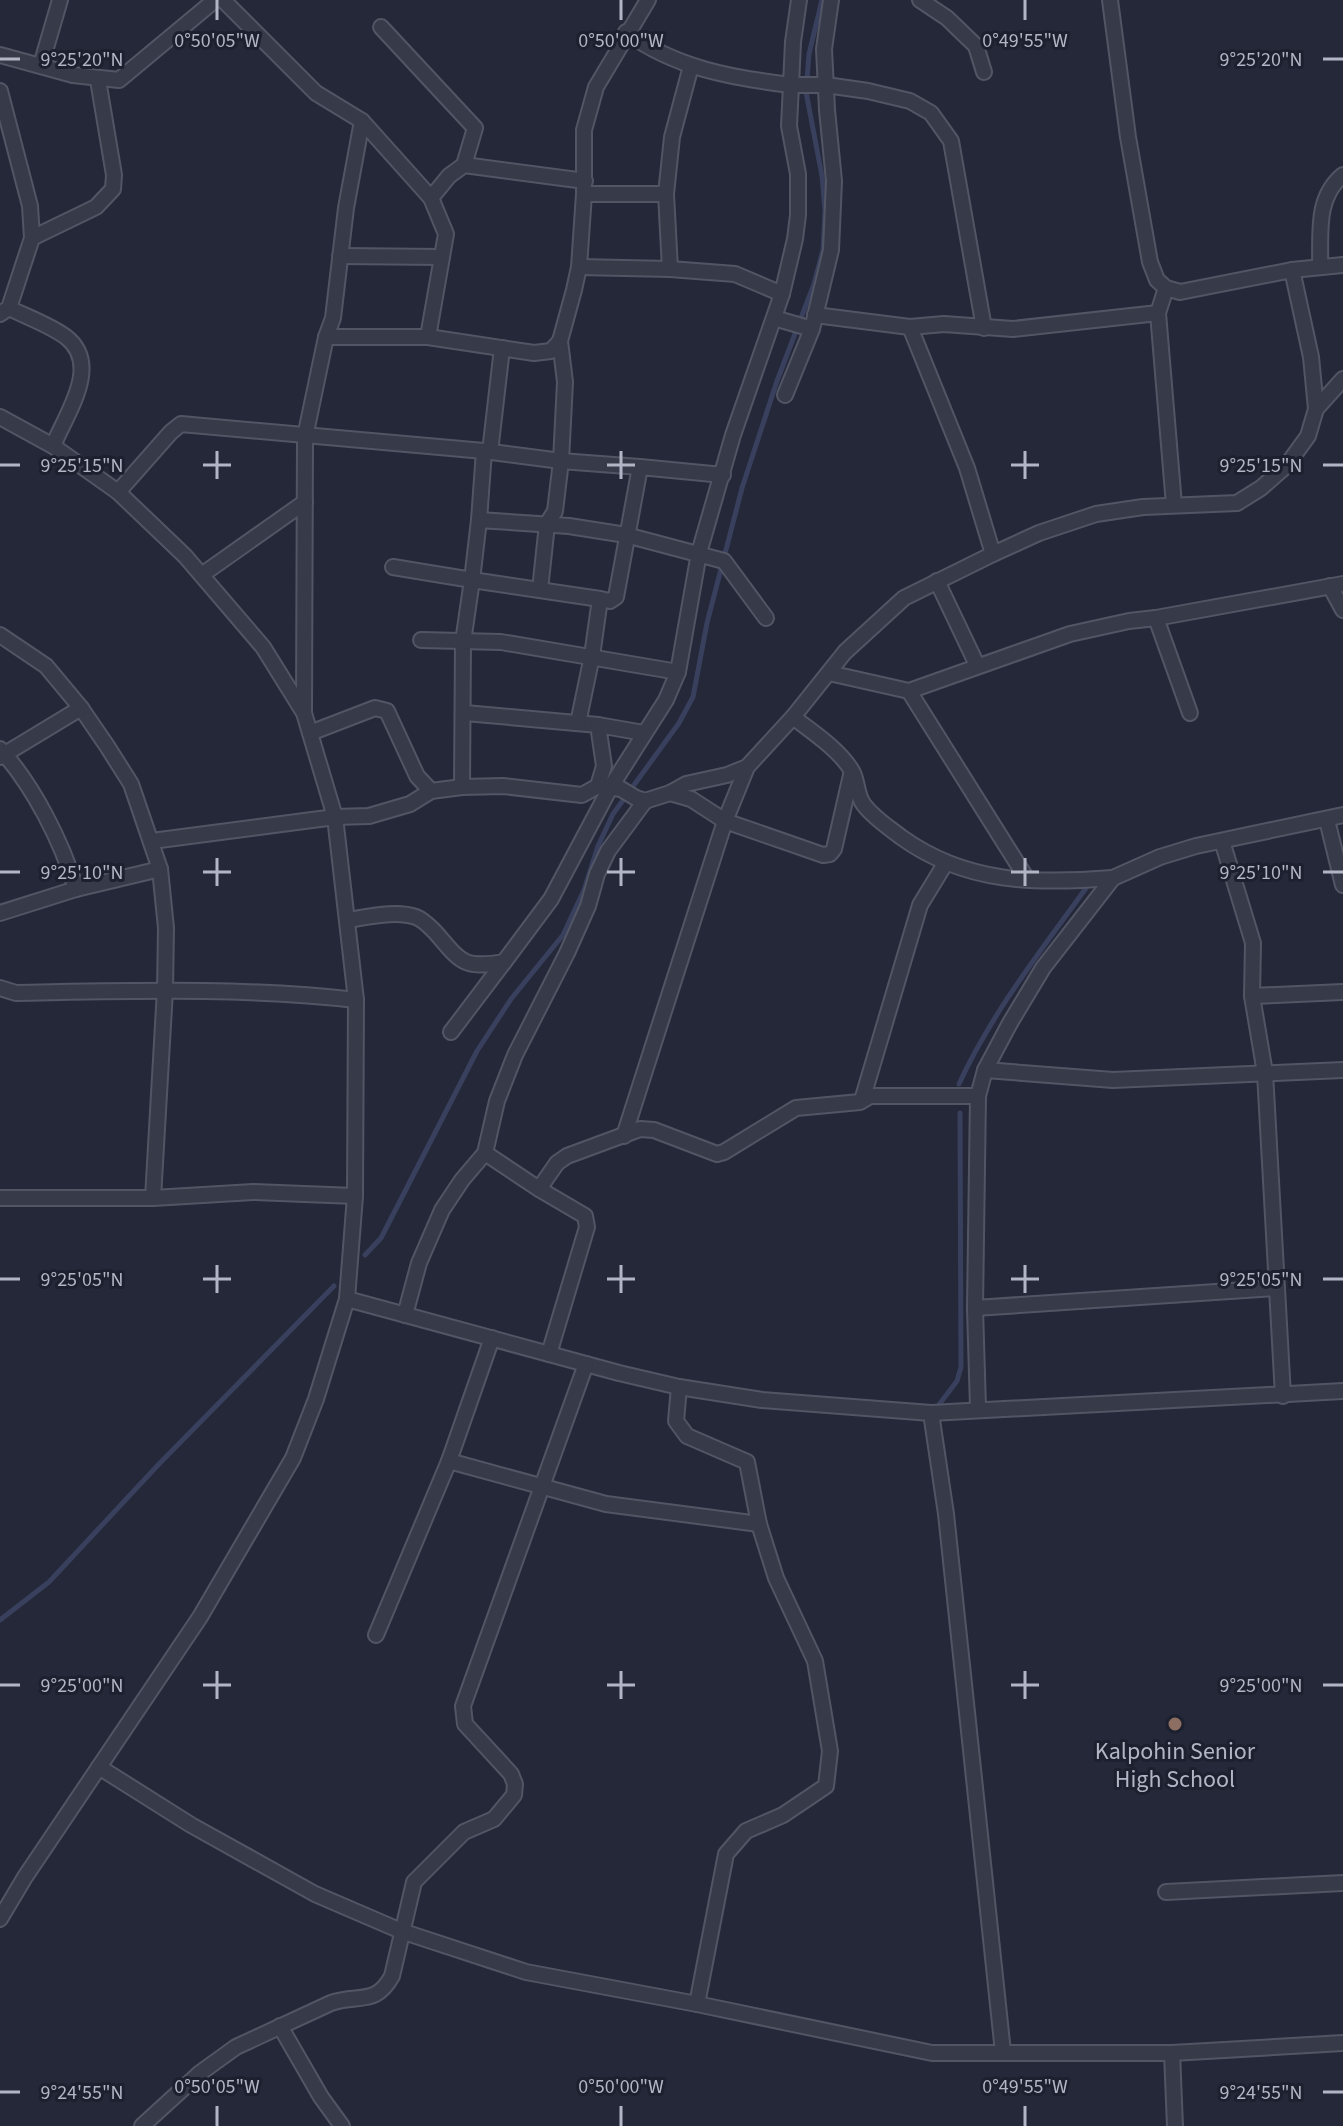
<svg xmlns="http://www.w3.org/2000/svg" width="1343" height="2126" font-family="'Source Sans 3',sans-serif">
<style>
.lines{fill:none;stroke-linecap:round;stroke-linejoin:round}
.stream{stroke:#39405e;stroke-width:5}
.minor-casing{stroke:#525564;stroke-width:18}
.minor{stroke:#373a49;stroke-width:14}
.ticks{fill:none;stroke:#b2b5c5;stroke-width:3}
.education-dot{fill:#8d6e63;stroke:#1d202e;stroke-width:3}
.labels{text-anchor:middle;stroke-width:6;stroke-linejoin:round;paint-order:stroke}
.poi-label{font-size:24px;fill:#b2b5c5;stroke:#1d202e}
.ticks-label{font-size:20px;text-anchor:middle;fill:#b2b5c5;stroke:#1d202e;stroke-width:6;stroke-linejoin:round;paint-order:stroke}
</style>
<rect width="100%" height="100%" fill="#242838"/>
<g class="lines">
<g class="stream">
<path d="M959,1084C992,1012 1043,948 1089,884"/>
<path d="M365,1255L381,1238L477,1051L511,999L563,935L584,890L598,846L613,814L679,723L693,697L707,623L742,488L777,381L814,284L823,250L825,211L822,176L806,92L809,54L822,0"/>
<path d="M938,1406L957,1381L961,1367L960,1113"/>
<path d="M0,1620L49,1582L158,1465L334,1286"/>
</g>
<defs>
<g id="minor">
<path d="M223,0L316,93L362,121L431,198L446,234L428,337"/>
<path d="M799,0L793,42L791,85H826L868,91L910,101L931,113L951,141L984,328"/>
<path d="M920,0L947,18L976,46L984,72"/>
<path d="M1110,0L1128,137L1150,262L1157,280L1166,288L1180,292L1292,270L1343,265"/>
<path d="M381,27L475,128L464,165"/>
<path d="M0,55L73,75L119,80L215,0"/>
<path d="M41,65L60,0"/>
<path d="M0,91L30,206L32,238L9,308L0,314"/>
<path d="M584,194H666L670,269"/>
<path d="M666,194L672,137L691,66"/>
<path d="M431,198L449,176L464,165L585,181"/>
<path d="M32,238L96,207L113,189L114,175L98,80"/>
<path d="M340,256L442,257"/>
<path d="M579,267L670,269L735,274L782,294L795,239L798,215V174L789,126L791,85C732,78 675,68 626,32"/>
<path d="M1320,267C1321,234 1315,198 1343,175"/>
<path d="M1166,288L1158,313L1174,505"/>
<path d="M9,308C27,317 50,325 66,337C102,365 66,414 53,446"/>
<path d="M815,315L910,327L944,324L1013,329L1158,313"/>
<path d="M774,318L812,329L785,395"/>
<path d="M910,327L967,468L993,554"/>
<path d="M812,329L831,250L834,181L827,110L824,49L831,0"/>
<path d="M326,337H428L534,353L551,351L560,341L574,290L579,267L584,194V130L596,87L648,0"/>
<path d="M1316,409L1343,379"/>
<path d="M0,417L53,446L118,492L185,556L263,647L304,713L335,817L356,1000"/>
<path d="M490,452L502,348"/>
<path d="M118,492L171,432L181,424L484,451"/>
<path d="M479,520L484,451L561,461L640,467"/>
<path d="M393,567L472,580L463,642L462,787"/>
<path d="M203,574L305,502"/>
<path d="M937,581L977,665"/>
<path d="M1330,586L1343,610"/>
<path d="M540,590L547,524L555,511L561,461L565,382L560,341"/>
<path d="M600,599L472,580L479,520L569,526L626,535L724,561L766,618"/>
<path d="M1156,618L1190,713"/>
<path d="M0,635L46,666L81,708L107,746L131,784L160,869L166,928L165,990L153,1198"/>
<path d="M421,640L501,642L678,672"/>
<path d="M829,673L909,691L1070,634L1129,621L1156,618L1343,584"/>
<path d="M909,691L1027,879"/>
<path d="M304,711L305,437L326,337L333,318L346,208L362,121"/>
<path d="M465,713L598,725L604,766L598,786"/>
<path d="M793,717C812,732 839,749 852,771C858,781 856,795 864,805C874,818 888,827 901,837C966,884 1036,884 1113,878"/>
<path d="M578,723L592,656L600,599L610,601L616,597L640,467L723,475"/>
<path d="M598,725L644,733"/>
<path d="M310,733L375,708L387,711L417,776L431,791"/>
<path d="M0,749C33,785 62,842 76,889"/>
<path d="M0,757L81,708"/>
<path d="M670,793L691,799L725,821L823,855L830,854L834,849L851,775"/>
<path d="M1327,820L1343,885"/>
<path d="M152,841L335,817L369,816L410,804L431,791L462,787L503,786L582,795L598,786L621,789L636,798L645,801L670,793L686,784L727,775L747,767L793,717L845,652L904,598L993,554L1039,533L1096,514L1143,507L1237,503L1261,488L1287,465L1308,436L1316,409L1311,357L1292,270"/>
<path d="M1222,841L1253,943L1252,996L1265,1073L1283,1396"/>
<path d="M0,913L76,889L160,869"/>
<path d="M347,920C368,917 396,910 416,917C424,920 430,927 436,933C461,962 463,969 504,962L551,899L610,788L666,700L678,672L699,553L733,435L782,294"/>
<path d="M0,988L16,993C129,991 244,987 356,1000L355,1196L347,1299L316,1399L293,1458L200,1617L25,1877L0,1919"/>
<path d="M1252,996L1343,992"/>
<path d="M451,1032L504,962"/>
<path d="M985,1070L1113,1080L1343,1070"/>
<path d="M863,1097L920,905L945,864"/>
<path d="M624,1136L725,821L747,767"/>
<path d="M485,1153L539,1189L557,1163L567,1156L640,1129L654,1130L717,1154L724,1152L796,1108L860,1102L870,1096H978"/>
<path d="M539,1189L585,1216L587,1227L549,1354"/>
<path d="M0,1198H153L253,1192L355,1196"/>
<path d="M347,1299L619,1373L679,1387L762,1400L931,1413L1343,1391"/>
<path d="M975,1308L1276,1288"/>
<path d="M405,1315L419,1263L442,1210L462,1180L485,1153L497,1101L515,1055L567,953L588,906L597,874L608,851L645,801"/>
<path d="M679,1387L676,1421L687,1436L747,1462L759,1524L776,1578L815,1661L830,1751L826,1786L783,1815L746,1831L726,1854L697,2004"/>
<path d="M978,1408L975,1308L978,1096L985,1070L1010,1023L1043,968L1113,878L1160,857L1196,846L1343,815"/>
<path d="M931,1413L946,1514L1003,2052"/>
<path d="M449,1461L606,1504L759,1524"/>
<path d="M376,1635L449,1461L492,1338"/>
<path d="M99,1767L191,1825L315,1894L401,1931L526,1972L697,2004L932,2053H1172"/>
<path d="M1166,1892L1343,1883"/>
<path d="M280,2026L321,2097L342,2126"/>
<path d="M142,2126L200,2073L236,2047L331,2003C358,1993 375,2007 392,1976L414,1882L464,1832L494,1819L514,1795L515,1784L511,1774L465,1724L463,1706L586,1364"/>
<path d="M1175,2126L1172,2053L1343,2043"/>
</g>
</defs>
<use href="#minor" class="minor-casing"/>
<use href="#minor" class="minor"/>
</g>
<path class="ticks" d="M217,0V20M621,0V20M1025,0V20M0,59H20M1323,59H1343M217,451V479M621,451V479M1025,451V479M0,465H20M203,465H231M607,465H635M1011,465H1039M1323,465H1343M217,858V886M621,858V886M1025,858V886M0,872H20M203,872H231M607,872H635M1011,872H1039M1323,872H1343M217,1265V1293M621,1265V1293M1025,1265V1293M0,1279H20M203,1279H231M607,1279H635M1011,1279H1039M1323,1279H1343M217,1671V1699M621,1671V1699M1025,1671V1699M0,1685H20M203,1685H231M607,1685H635M1011,1685H1039M1323,1685H1343M0,2092H20M1323,2092H1343M217,2106V2126M621,2106V2126M1025,2106V2126"/>
<circle class="education-dot" cx="1175" cy="1724" r="8"/>
<g class="labels">
<g class="poi-label">
<text x="1175" y="1759">Kalpohin Senior<tspan x="1175" dy="28">High School</tspan></text>
</g>
</g>
<g class="ticks-label">
<text x="217" y="47">0°50'05"W</text>
<text x="621" y="47">0°50'00"W</text>
<text x="1025" y="47">0°49'55"W</text>
<text x="82" y="66">9°25'20"N</text>
<text x="1261" y="66">9°25'20"N</text>
<text x="82" y="472">9°25'15"N</text>
<text x="1261" y="472">9°25'15"N</text>
<text x="82" y="879">9°25'10"N</text>
<text x="1261" y="879">9°25'10"N</text>
<text x="82" y="1286">9°25'05"N</text>
<text x="1261" y="1286">9°25'05"N</text>
<text x="82" y="1692">9°25'00"N</text>
<text x="1261" y="1692">9°25'00"N</text>
<text x="217" y="2093">0°50'05"W</text>
<text x="621" y="2093">0°50'00"W</text>
<text x="1025" y="2093">0°49'55"W</text>
<text x="82" y="2099">9°24'55"N</text>
<text x="1261" y="2099">9°24'55"N</text>
</g>
</svg>
